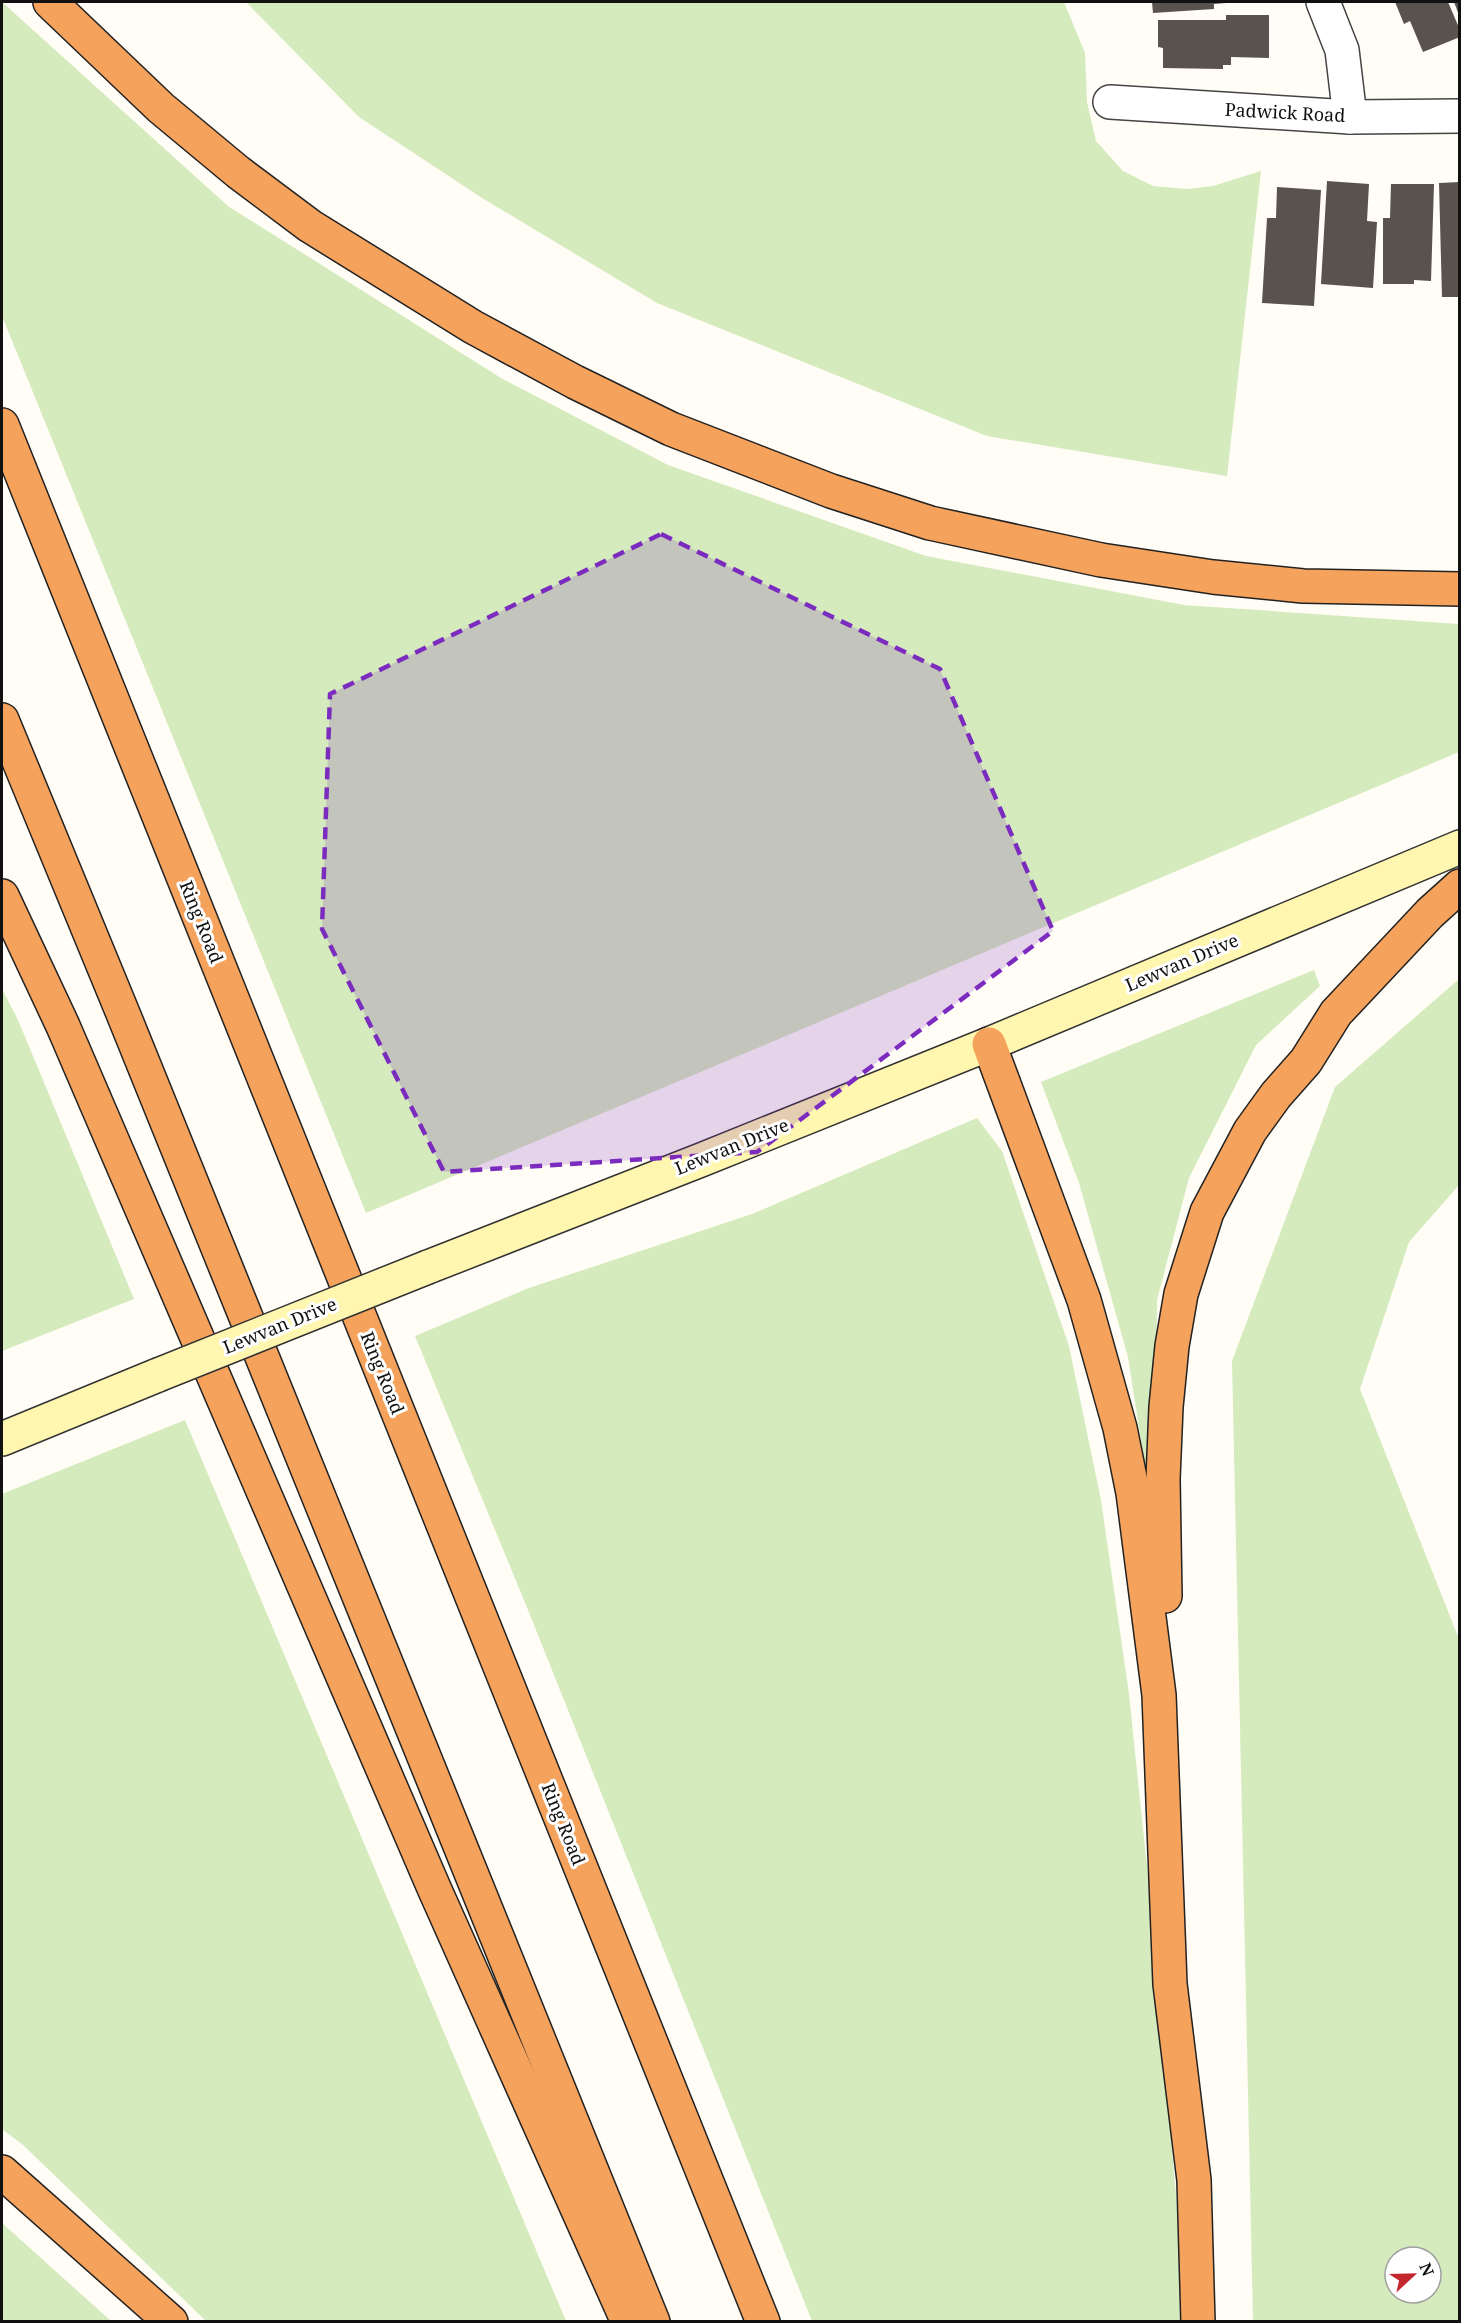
<svg xmlns="http://www.w3.org/2000/svg" width="1461" height="2323" font-family="'Noto Serif',serif">
<style>
.green{fill:#d5ebbd;fill-rule:evenodd}
.building{fill:#5a524d}
.lines{fill:none;stroke-linecap:round;stroke-linejoin:round}
.minor-casing{stroke:#444;stroke-width:36}
.secondary-casing{stroke:#333;stroke-width:36}
.motorway-casing{stroke:#222;stroke-width:36}
.minor{stroke:#fff;stroke-width:33}
.secondary{stroke:#fff6b0;stroke-width:33}
.motorway{stroke:#f5a25d;stroke-width:33}
.secondary-bridge-casing{stroke:#333;stroke-width:36;stroke-linecap:butt}
.secondary-bridge{stroke:#fff6b0;stroke-width:33}
.marked{fill:#7b2cbf;fill-opacity:0.2;stroke:#7b2cbf;stroke-width:4.5;stroke-dasharray:12 8;stroke-linejoin:round}
.labels{text-anchor:middle;stroke-width:6;stroke-linejoin:round;paint-order:stroke}
.street-label{font-size:18px;fill:#111;stroke:#fff}
</style>
<rect width="100%" height="100%" fill="#fffdf5"/>
<g class="green">
<path d="M2,2L228,206L501,378L668,465L926,556L1184,605L1459,624V752L366,1213L2,316Z"/>
<path d="M246,2H1064L1085,53L1087,102L1096,141L1123,171L1153,186L1187,189L1213,186L1261,171L1227,476L987,436L657,303L482,198L359,117Z"/>
<path d="M1314,970L1320,986L1256,1045L1189,1178L1157,1300L1156,1479H1147L1128,1357L1079,1183L1041,1082Z"/>
<path d="M1459,979V1185L1409,1242L1360,1389L1459,1639V2321H1253L1232,1361L1335,1087ZM1395,2257H1431V2293H1395Z"/>
<path d="M2,989L18,1020L134,1299L2,1351Z"/>
<path d="M977,1118L1002,1151L1069,1346L1101,1500L1129,1694L1156,1954L1179,2233L1181,2321H812L528,1610L415,1336L529,1288L752,1214Z"/>
<path d="M185,1420L566,2321H206L23,2145L2,2129V1494Z"/>
<path d="M2,2223L111,2321H2Z"/>
</g>
<g class="building">
<path d="M1152,2H1226V3L1214,4V9L1153,13Z"/>
<path d="M1395,2H1448L1460,30V37L1423,52L1410,21L1404,24Z"/>
<path d="M1454,2H1460V15H1459Z"/>
<path d="M1226,15H1269V58L1231,57V65H1223V69L1163,68V48L1158,47V20H1226Z"/>
<path d="M1327,181L1369,184L1367,221L1377,222L1373,288L1321,284Z"/>
<path d="M1460,182V297H1442L1439,183Z"/>
<path d="M1391,184H1434L1431,281L1414,280V284H1383V218H1390Z"/>
<path d="M1277,187L1321,190L1314,306L1262,303L1267,218H1276Z"/>
</g>
<g class="lines">
<defs>
<g id="minor">
<path d="M1323,2L1342,50L1350,117"/>
<path d="M1110,102L1350,117L1460,116"/>
</g>
<g id="secondary">
<path d="M428,1267L701,1160L989,1044L1460,847"/>
<path d="M2,1439L158,1375"/>
</g>
<g id="motorway">
<path d="M50,2L161,108L238,172L310,226L473,327L575,382L671,429L831,491L930,523L1101,560L1213,577L1303,586L1460,589"/>
<path d="M2,425L763,2322"/>
<path d="M2,720L122,1011L653,2322"/>
<path d="M2,896L63,1026L434,1888L628,2322"/>
<path d="M989,1044L1084,1300L1120,1428L1133,1493L1159,1695L1170,1984L1194,2180L1198,2322"/>
<path d="M1165,1596L1163,1479L1166,1407L1172,1346L1181,1294L1207,1212L1250,1131L1276,1095L1306,1061L1336,1013L1430,913L1460,886"/>
<path d="M2,2172L171,2322"/>
</g>
</defs>
<use href="#minor" class="minor-casing"/>
<use href="#secondary" class="secondary-casing"/>
<use href="#motorway" class="motorway-casing"/>
<use href="#minor" class="minor"/>
<use href="#secondary" class="secondary"/>
<use href="#motorway" class="motorway"/>
<defs>
<path id="secondary-bridge" d="M158,1375L428,1267"/>
</defs>
<use href="#secondary-bridge" class="secondary-bridge-casing"/>
<use href="#secondary-bridge" class="secondary-bridge"/>
</g>
<path class="marked" d="M661,534L940,669L1053,931L757,1152L444,1172L322,929L330,694Z"/>
<g class="labels">
<g class="street-label">
<text transform="translate(1285 113) rotate(3)" y="6">Padwick Road</text>
<text transform="translate(201 922) rotate(68)" y="6">Ring Road</text>
<text transform="translate(1182 963) rotate(-23)" y="6">Lewvan Drive</text>
<text transform="translate(732 1147) rotate(-22)" y="6">Lewvan Drive</text>
<text transform="translate(280 1326) rotate(-22)" y="6">Lewvan Drive</text>
<text transform="translate(382 1373) rotate(68)" y="6">Ring Road</text>
<text transform="translate(563 1824) rotate(68)" y="6">Ring Road</text>
</g>
</g>
<rect width="1461" height="2323" fill="none" stroke="#111111" stroke-width="6"/>
<g transform="translate(1413 2275) rotate(68)"><circle r="28" fill="#ffffff" stroke="#a0a0a0" stroke-width="1.5"/>
<path d="M0-4.5L10 22L0 15L-10 22Z" fill="#c4262e"/>
<text y="-9" font-size="16" font-weight="bold" text-anchor="middle" fill="#111111">N</text>
</g>
</svg>
